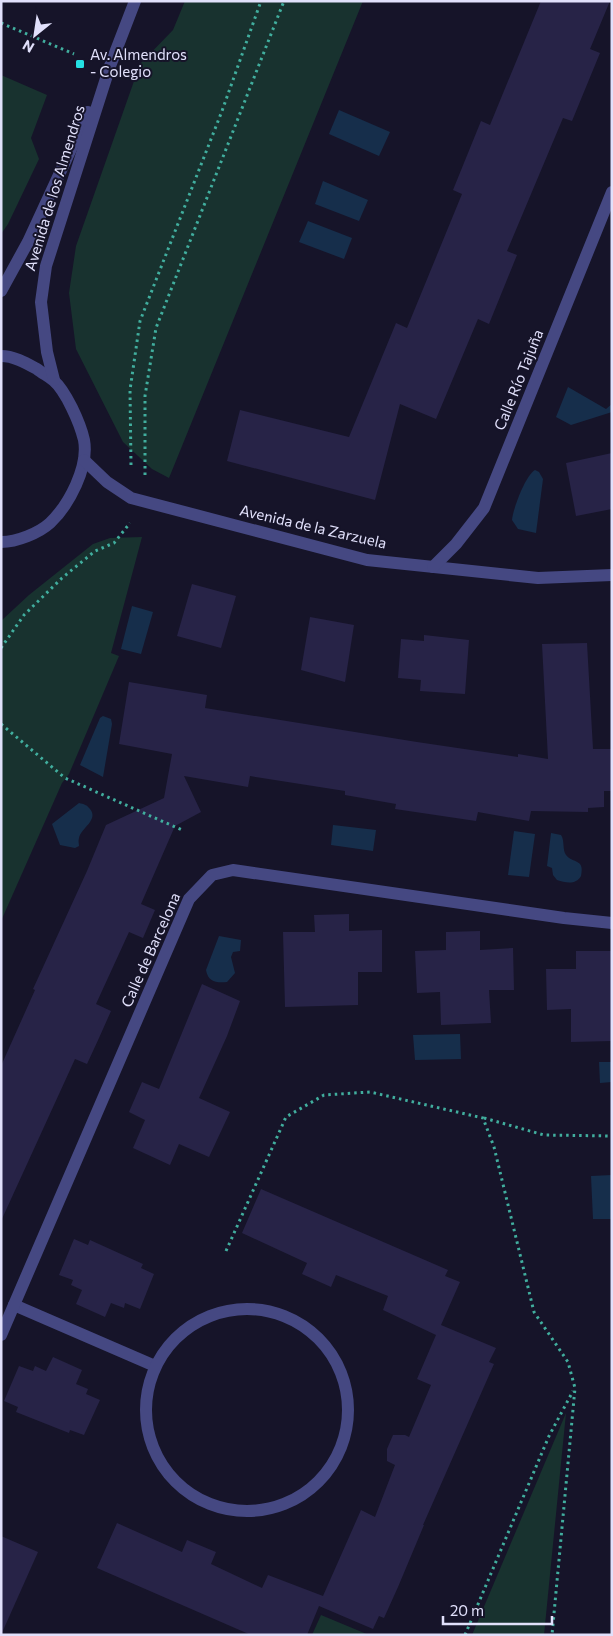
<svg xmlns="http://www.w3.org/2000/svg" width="613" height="1636" font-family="Commissioner,sans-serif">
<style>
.green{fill:#18322f}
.water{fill:#162e4b}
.building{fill:#272347}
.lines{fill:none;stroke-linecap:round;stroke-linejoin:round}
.path{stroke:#41ae9e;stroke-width:3;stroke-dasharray:2.5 4;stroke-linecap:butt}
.minor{stroke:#454882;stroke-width:12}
.poi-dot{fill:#24e0e3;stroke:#161429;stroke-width:2}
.labels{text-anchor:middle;stroke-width:4;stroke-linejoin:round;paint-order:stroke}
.poi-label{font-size:15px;fill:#e1e0fb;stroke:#161429;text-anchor:start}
.street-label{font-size:15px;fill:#e1e0fb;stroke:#161429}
</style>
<rect width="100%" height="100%" fill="#161429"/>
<g class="green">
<path d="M185,1H363L169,478L152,469L123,442L76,349L69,293L76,246L140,64L173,30Z"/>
<path d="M1,75L47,95L31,138L39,159L8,224L1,234Z"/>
<path d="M142,537L111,653L119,656L69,774L62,783L1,921V621L29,595L93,544L110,538Z"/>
<path d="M566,1413L544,1635H472Z"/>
<path d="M321,1615L369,1635H312Z"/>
</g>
<g class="water">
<path d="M339,110L390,132L379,156L329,134Z"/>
<path d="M323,181L368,200L359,221L315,204Z"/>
<path d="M308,221L352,238L344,259L299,242Z"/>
<path d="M568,387L606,409L612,404V412L571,425L556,417Z"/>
<path d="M535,470L539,472L543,479L536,533L518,529L512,520C513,509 525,476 535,470Z"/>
<path d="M132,606L153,612L141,654L121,649Z"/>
<path d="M103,716L111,719L112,724L103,777L80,765L100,718Z"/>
<path d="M79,803C84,804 87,805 90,809C99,820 81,828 79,838C78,841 79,844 79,846L75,848L60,845L52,824Z"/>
<path d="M333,825L376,830L373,851L331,845Z"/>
<path d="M514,831L535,834L529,877L508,875Z"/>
<path d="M551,833L561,835C565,841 562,849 566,855C573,864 585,858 581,876C576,885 566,883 557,880L553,875L552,868L547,866Z"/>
<path d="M219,936L241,940L240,951L233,952L231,957L235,973L227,982C216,983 208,982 206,970Z"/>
<path d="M460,1034L461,1059L415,1060L413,1035Z"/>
<path d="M599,1062H612V1082L600,1083Z"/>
<path d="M612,1175V1219H593L591,1176Z"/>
</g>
<g class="building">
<path d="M541,1H610L590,49L600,53L572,121L563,118L507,251L517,255L489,324L478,319L436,419L400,404L375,500L227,461L240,410L349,437L396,323L407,328L462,194L453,190L481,121L490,125Z"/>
<path d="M612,453V509L576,516L566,463Z"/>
<path d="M192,584L236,596L221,648L177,636Z"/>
<path d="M310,617L354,625L345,682L301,670Z"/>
<path d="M424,635L469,640L465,694L420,691L421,680L398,678L401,639L424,641Z"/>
<path d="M587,643L593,749H612V791H604V807L588,808V812L531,811L529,821L478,812L476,821L395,809L396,804L345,795V791L250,776L248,787L184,776L201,812L175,826L141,904L155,910L143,938L129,932L96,1004L111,1011L99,1038L87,1064L75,1059L1,1221V1066L35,990L33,989L87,871L106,825L164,798L172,754L119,744L129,682L207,695L205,708L417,742L518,757V754L548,759L542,644Z"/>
<path d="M349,914V931L382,930V972H358V1005L285,1007L283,932H315L314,915Z"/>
<path d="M480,931V950L513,948L514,990H489L491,1023L441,1025L440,992L417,993L415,951L446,950V932Z"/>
<path d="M576,951H611L612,1041L571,1042V1009L547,1010L546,969H576Z"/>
<path d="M202,984L240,1001L227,1036L199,1098L230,1112L209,1157L179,1144L170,1165L133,1148L145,1120L129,1112L142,1082L159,1089Z"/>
<path d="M261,1189L448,1270L445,1276L460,1282L441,1325L496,1348L489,1362L494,1364L423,1525H424L398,1587L384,1618L379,1616L373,1629L319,1606L307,1635H251L97,1568L117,1523L182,1552L187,1540L216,1552L211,1564L262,1588L268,1575L323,1596L361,1510L375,1517L395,1465L387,1461V1449L393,1435H405L409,1437L431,1385L417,1379L436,1335L383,1310L388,1296L336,1275L331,1287L302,1274L307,1263L242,1233Z"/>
<path d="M74,1239L88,1245L90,1240L143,1264L141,1268L154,1274L140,1309L125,1303L124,1308L111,1303L105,1317L76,1304L82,1290L71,1285L73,1280L59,1275Z"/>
<path d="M53,1357L82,1370L76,1384L88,1389L86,1394L100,1400L84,1435L70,1430L69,1433L16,1412L18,1407L4,1401L19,1366L33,1371L35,1366L46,1371Z"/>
<path d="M1,1536L38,1552L1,1635Z"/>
</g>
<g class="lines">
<g class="path">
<path d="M1,23L74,54"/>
<path d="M131,465L130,390L140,321L222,111L261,1"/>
<path d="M145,475V396L156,328L284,1"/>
<path d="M1,648L24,615L62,578L95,551L114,543L130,523"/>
<path d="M1,724L65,778L182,830"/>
<path d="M484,1118L544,1135L612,1136"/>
<path d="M226,1251L286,1117L324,1095L370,1092L483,1118L494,1147L534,1312L568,1362L575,1388L552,1635"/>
<path d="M465,1635L549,1436L573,1391"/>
</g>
<g class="minor">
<path d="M1,291L28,242L88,112"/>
<path d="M1,356C14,356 26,363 37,369C42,373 48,376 53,380C66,391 80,423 84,440C89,467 69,505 50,523C39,533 17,542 1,542"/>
<path d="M54,380L47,352L41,302L46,266L110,66L135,1"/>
<path d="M84,460L107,482L131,498L367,560L538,578L612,575"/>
<path d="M433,567L456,544L484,508L612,192"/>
<path d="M14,1305L155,1366"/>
<circle cx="247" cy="1410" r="101"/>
<path d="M1,1335L189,899L212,875L233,870L564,918L612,923"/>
</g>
</g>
<rect class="poi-dot" x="75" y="59" width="10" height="10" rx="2.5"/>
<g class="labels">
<g class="poi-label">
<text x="90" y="60">Av. Almendros<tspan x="90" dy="17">- Colegio</tspan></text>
</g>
<g class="street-label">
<text transform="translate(55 188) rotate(-73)" y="5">Avenida de los Almendros</text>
<text transform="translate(519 380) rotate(-68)" y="5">Calle Río Tajuña</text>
<text transform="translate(313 527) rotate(13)" y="5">Avenida de la Zarzuela</text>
<text transform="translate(151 950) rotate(-66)" y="5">Calle de Barcelona</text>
</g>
</g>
<rect width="613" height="1636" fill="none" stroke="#e1e0fb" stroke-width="5"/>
<g transform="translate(35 35) rotate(210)" stroke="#161429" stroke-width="4" paint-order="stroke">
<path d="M0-4L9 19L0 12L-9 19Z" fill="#e1e0fb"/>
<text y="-8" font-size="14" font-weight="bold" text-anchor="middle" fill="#e1e0fb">N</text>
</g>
<path d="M443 1616v8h109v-8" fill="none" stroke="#e1e0fb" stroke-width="2.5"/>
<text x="450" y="1616" font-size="15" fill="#e1e0fb" stroke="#161429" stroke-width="4" paint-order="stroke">20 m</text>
</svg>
